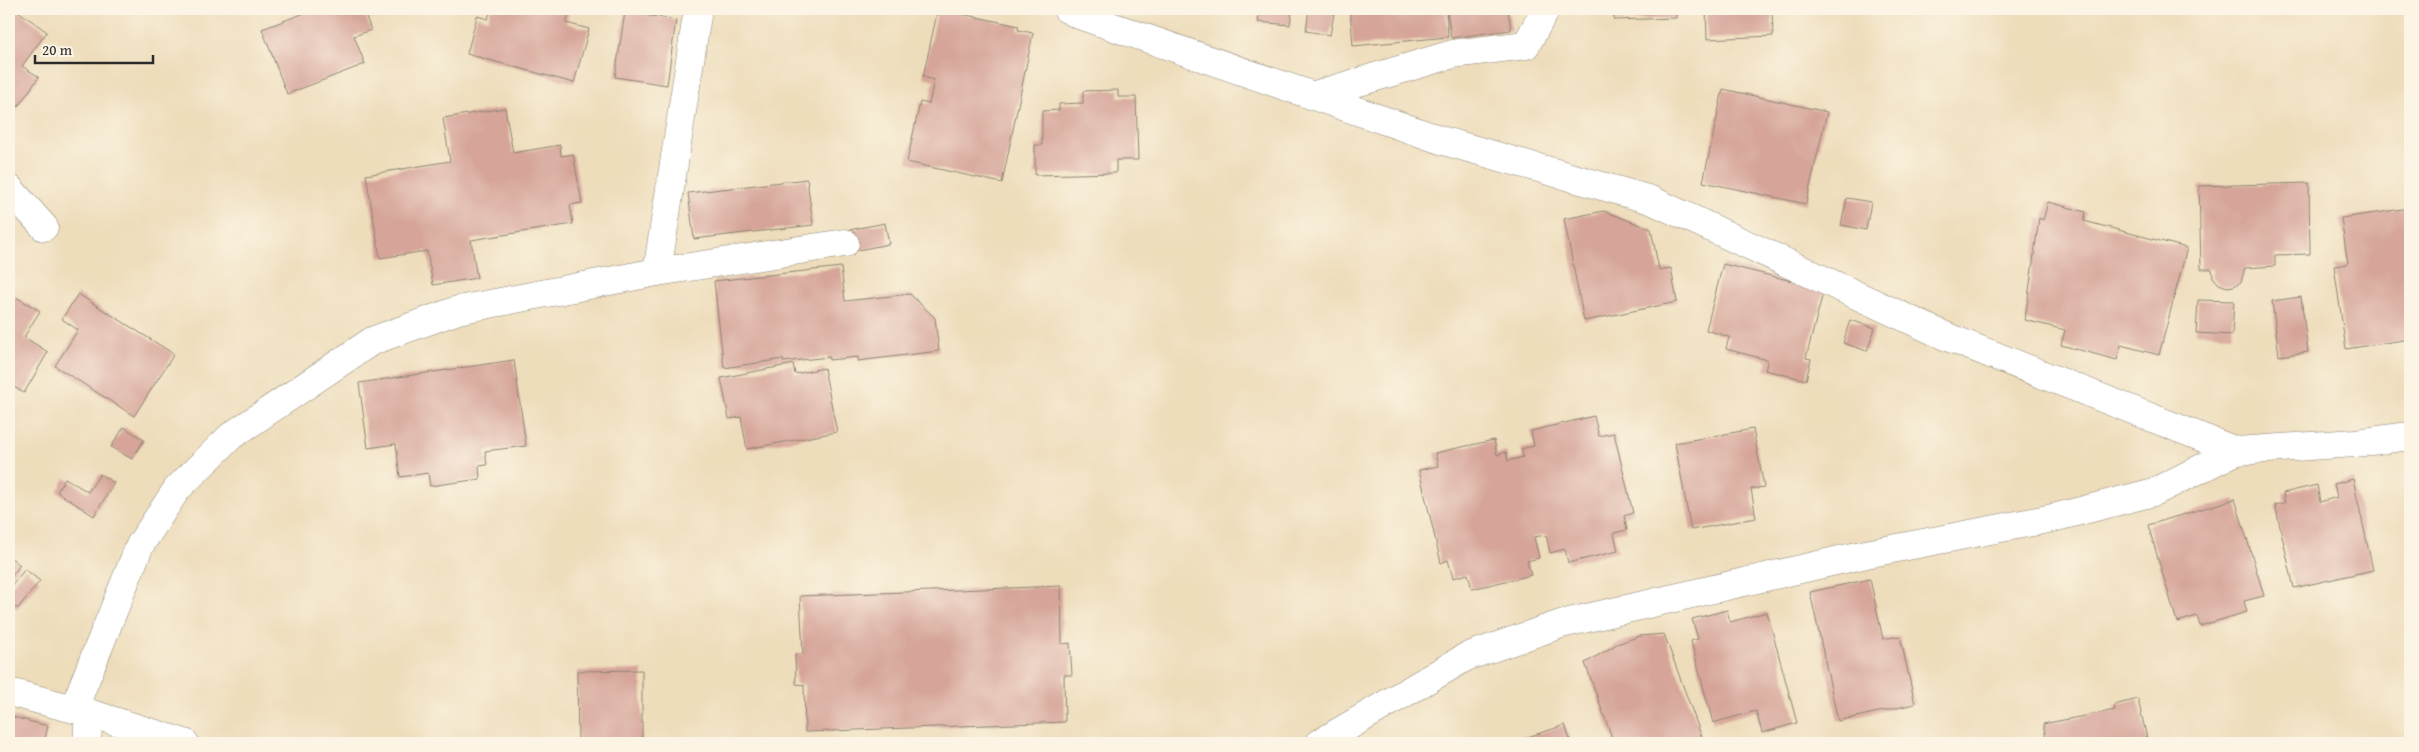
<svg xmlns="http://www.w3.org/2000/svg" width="2419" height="752" font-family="'Gentium Book Plus',serif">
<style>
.building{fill:#d6a499}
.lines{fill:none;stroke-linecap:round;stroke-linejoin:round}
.street-casing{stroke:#8c8473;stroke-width:29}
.street{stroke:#fff;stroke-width:28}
</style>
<rect width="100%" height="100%" fill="#fcf5e5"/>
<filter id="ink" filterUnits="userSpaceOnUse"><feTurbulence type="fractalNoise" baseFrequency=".02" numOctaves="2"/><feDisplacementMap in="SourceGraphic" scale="10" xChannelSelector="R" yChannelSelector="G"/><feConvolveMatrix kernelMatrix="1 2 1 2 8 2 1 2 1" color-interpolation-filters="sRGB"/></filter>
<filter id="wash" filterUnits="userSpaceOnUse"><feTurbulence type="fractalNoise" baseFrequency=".0096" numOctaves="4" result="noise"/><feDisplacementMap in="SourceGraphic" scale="20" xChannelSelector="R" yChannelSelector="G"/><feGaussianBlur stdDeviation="1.12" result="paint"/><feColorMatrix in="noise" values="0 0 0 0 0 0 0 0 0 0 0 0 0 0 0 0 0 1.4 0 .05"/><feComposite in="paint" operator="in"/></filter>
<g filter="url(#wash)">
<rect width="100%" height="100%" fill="#edb"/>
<g id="blocks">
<g class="building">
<path d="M9,9H15L47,32L22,66L39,77L9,119Z"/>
<path d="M309,9H363L371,30L354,36L365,64L287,94L262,29L310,11Z"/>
<path d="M491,9H555L569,13L566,23L589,29L574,83L467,54L477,16L488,19Z"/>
<path d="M938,9L1019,26L1018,30L1033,33L1002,183L907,162L920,102L929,104L934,80L923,77Z"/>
<path d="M1260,9H1292L1290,25L1258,22Z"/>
<path d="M1309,9H1335L1330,35L1306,31Z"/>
<path d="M1350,9H1446L1448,37L1353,46Z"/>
<path d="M1447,9H1508L1511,30L1451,38Z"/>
<path d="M1614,9H1676V18L1614,20Z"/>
<path d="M1706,9H1772L1773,36L1707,39Z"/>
<path d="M625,12L676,20L667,85L615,77Z"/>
<path d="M1723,89L1827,112L1806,204L1703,182Z"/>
<path d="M1118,90V97H1136L1138,160H1116V173L1035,175V145H1042V111L1059,110V104L1083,103V91Z"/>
<path d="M505,108L513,153L560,145L561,156L573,154L582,203L570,205L573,224L471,240L477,278L433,285L427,251L380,258L366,175L450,161L443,118Z"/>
<path d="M807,179L813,225L694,239L688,193Z"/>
<path d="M2309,183L2310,254L2275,255V266L2245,268L2241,282L2234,286L2227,287L2219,284L2213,277L2212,269H2201L2199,186Z"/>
<path d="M1847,198L1871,202L1866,230L1841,225Z"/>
<path d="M2048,202L2086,212L2084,221L2187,248L2159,355L2121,345L2117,360L2061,345L2065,330L2025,320L2039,218L2043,220Z"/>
<path d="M2410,208V339L2346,349L2334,266L2348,264L2341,218Z"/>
<path d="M1604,211L1651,229L1659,270L1671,268L1677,302L1584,321L1564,219Z"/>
<path d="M885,223L889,244L853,251L849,230Z"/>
<path d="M1723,264L1824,289L1806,358L1811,359L1806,380L1765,370L1768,360L1726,349L1729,337L1706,330Z"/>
<path d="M841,267L845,301L910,294L935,318L939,351L858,361V357L829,360V357L783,362V359L724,368L714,281Z"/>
<path d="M9,293L40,311L24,337L48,352L24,393L9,384Z"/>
<path d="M78,294L174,354L134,416L55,366L78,330L62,319Z"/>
<path d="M2301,297L2308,352L2279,356L2272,301Z"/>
<path d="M2198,300L2234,301L2232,335L2196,333Z"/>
<path d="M1850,320L1875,328L1867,351L1843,343Z"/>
<path d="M514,360L526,446L485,451L487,465L479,466L480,479L430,486L428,473L400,477L396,444L368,448L359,383Z"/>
<path d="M793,364L795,374L824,368L837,432L747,449L741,417L729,419L721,378Z"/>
<path d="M1594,416L1599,436L1614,433L1633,513L1624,516L1627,530L1614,533L1618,551L1568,563L1565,549L1550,553L1546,535L1534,537L1539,558L1527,561L1531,575L1472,589L1468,574L1453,578L1448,560L1441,563L1419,470L1438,466L1435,453L1494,440L1497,455L1506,452L1508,461L1523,457L1521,449L1534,446L1531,431Z"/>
<path d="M124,427L144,440L132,459L111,447Z"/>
<path d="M1753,429L1764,487L1751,489L1756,518L1691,530L1675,443Z"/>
<path d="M100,474L114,483L94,516L57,492L65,478L88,492Z"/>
<path d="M2353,479L2373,570L2294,588L2275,505L2285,503L2283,493L2317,485L2320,502L2337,497L2334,484Z"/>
<path d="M2235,499L2264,596L2244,601L2247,612L2200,626L2197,616L2177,622L2148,525Z"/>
<path d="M9,556L20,565L9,580Z"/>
<path d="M25,569L40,581L18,608L9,607V589Z"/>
<path d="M1870,579L1883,639L1900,636L1915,704L1838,721L1810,592Z"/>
<path d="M1061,586L1062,644L1070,643L1072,675H1064L1065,722L805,732L804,685L796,684L795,654H803L800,596Z"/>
<path d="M1727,610L1730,622L1767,612L1797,723L1762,733L1756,711L1713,723L1691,641L1698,639L1692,619Z"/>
<path d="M1664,634L1704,743H1614L1585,663L1617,644L1640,636Z"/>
<path d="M642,670V743H578L577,671Z"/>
<path d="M2138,699L2148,743H2047L2043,724L2115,710L2114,705Z"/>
<path d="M9,716L48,726L44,743H9Z"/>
<path d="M1565,725L1571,743H1509Z"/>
</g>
</g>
</g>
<g filter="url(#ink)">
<use href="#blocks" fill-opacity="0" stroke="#8c8473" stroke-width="1"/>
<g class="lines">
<defs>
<g id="street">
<path d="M1067,9L1079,15L1444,141L1651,200L1945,336L2236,451L2355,443L2410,436"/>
<path d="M1315,95L1453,54L1526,45L1546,9"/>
<path d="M9,188L44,227"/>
<path d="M657,272L698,9"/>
<path d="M9,692L89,713L185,743"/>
<path d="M74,708L140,545L177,489L231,436L372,341L458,310L657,272L845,243"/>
<path d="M87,743L89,713"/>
<path d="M1320,743L1466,657L1561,624L1866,554L2053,518L2154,492L2236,451"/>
</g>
</defs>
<use href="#street" class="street-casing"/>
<use href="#street" class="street"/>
</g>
</g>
<rect width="2419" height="752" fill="none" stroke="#fcf5e5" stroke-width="30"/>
<path d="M35 55v8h118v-8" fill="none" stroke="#2b2b2b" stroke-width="2.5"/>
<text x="42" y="55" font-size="15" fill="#2b2b2b" stroke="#fcf5e5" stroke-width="4" paint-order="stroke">20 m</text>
</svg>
